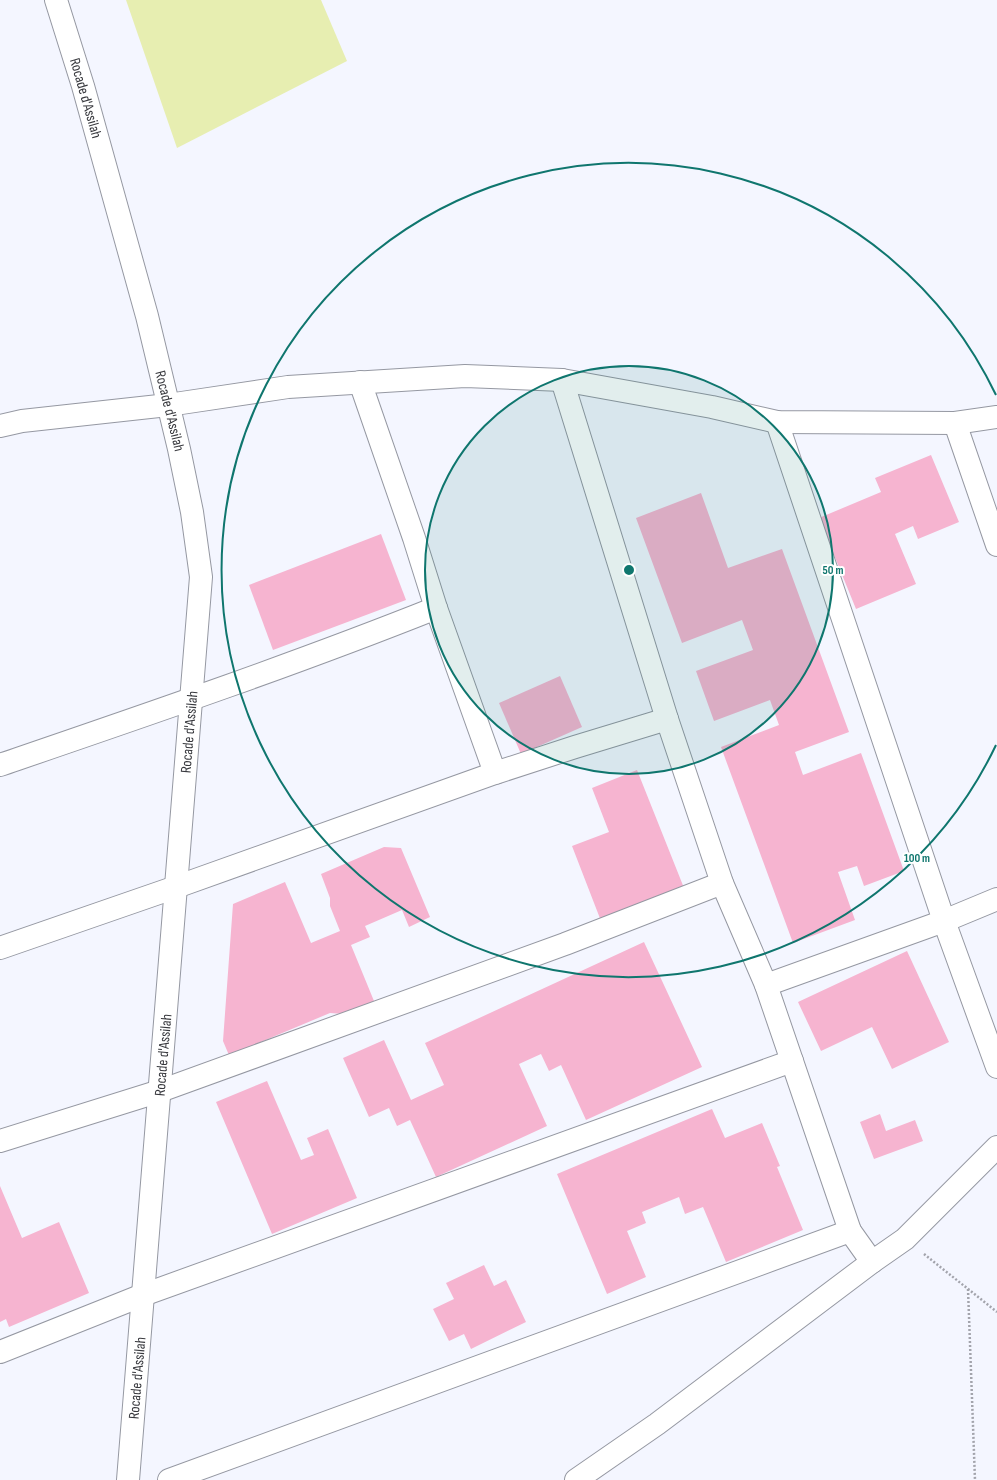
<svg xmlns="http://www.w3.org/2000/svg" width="997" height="1480" font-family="'Sofia Sans Condensed',sans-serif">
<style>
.green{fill:#e7eeb1}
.building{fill:#f6b4d0}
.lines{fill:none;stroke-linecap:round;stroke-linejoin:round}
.minor-casing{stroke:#9598a2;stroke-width:24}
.path{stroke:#a3a4ac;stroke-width:2.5;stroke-dasharray:2 2;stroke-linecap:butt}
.minor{stroke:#fff;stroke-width:22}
.ring{fill:none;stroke:#0f766e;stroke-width:2}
.labels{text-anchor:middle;stroke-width:4;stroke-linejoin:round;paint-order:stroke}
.street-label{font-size:15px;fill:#38393e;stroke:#fff}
.centre{fill:#0f766e;stroke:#fff;stroke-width:2}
.ring-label{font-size:12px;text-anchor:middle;font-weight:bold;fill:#0f766e;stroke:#fff;stroke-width:4;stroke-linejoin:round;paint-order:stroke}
</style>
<rect width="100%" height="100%" fill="#f4f6ff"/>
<path class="green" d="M126,0H321L347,61L177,148Z"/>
<g class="building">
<path d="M931,455L959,522L918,539L913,526L895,534L916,584L856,609L819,518L881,492L875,478Z"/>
<path d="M701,493L728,568L782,549L849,732L795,752L803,775L861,753L904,871L864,886L857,866L838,872L855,920L793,943L721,747L779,725L770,700L714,721L696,671L753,650L742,620L682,643L636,518Z"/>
<path d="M381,534L406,600L273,650L249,585Z"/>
<path d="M560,676L582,727L521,754L499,703Z"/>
<path d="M637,770L684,888L601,921L572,846L609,832L592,788Z"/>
<path d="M384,847L401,848L430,917L409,927L402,910L365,926L370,937L351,945L374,1001L344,1014L330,1013L256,1044L258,1048L231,1060L223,1041L233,904L285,882L311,943L340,931L330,906V898L321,874Z"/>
<path d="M644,942L702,1067L586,1120L561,1065L549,1071L541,1054L519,1064L547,1126L436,1177L410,1120L397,1126L389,1108L369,1117L343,1058L384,1040L411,1100L444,1085L425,1043Z"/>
<path d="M907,951L949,1042L892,1069L872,1027L821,1051L798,1002Z"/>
<path d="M267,1081L301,1160L314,1155L307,1138L328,1129L357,1198L272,1234L216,1102Z"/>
<path d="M712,1109L725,1138L762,1123L780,1166L777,1167L803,1230L726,1262L703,1207L685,1214L679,1197L642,1212L646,1223L627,1231L646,1277L607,1294L557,1174Z"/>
<path d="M880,1114L886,1131L915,1120L923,1141L874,1159L860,1122Z"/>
<path d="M0,1186L22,1238L59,1222L89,1293L9,1327L6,1319L0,1322Z"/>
<path d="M484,1265L494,1286L506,1280L526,1322L471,1349L464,1334L449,1341L433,1309L454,1299L446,1283Z"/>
</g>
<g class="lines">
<defs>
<g id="minor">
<path d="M56,0L83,86L147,316L179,449L192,512L201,577L128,1480"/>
<path d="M562,380L667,719L722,883L766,985L850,1231L872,1262"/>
<path d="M360,382L414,538L436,608L495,773"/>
<path d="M777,422L944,921L997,1067"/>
<path d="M955,423L997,545"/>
<path d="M0,426L22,421L168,405L288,387L465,376L562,380L712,407L777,422L955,423L997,417"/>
<path d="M0,765C146,715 293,665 436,608"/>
<path d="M0,948L176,887L495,773L575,747L667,719"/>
<path d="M766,985L944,921L997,899"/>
<path d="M0,1141L160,1091L565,944L722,883"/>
<path d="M0,1352L143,1295L792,1061"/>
<path d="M169,1480L850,1231"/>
<path d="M576,1480L657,1424L872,1262L905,1239L997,1147"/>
</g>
</defs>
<use href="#minor" class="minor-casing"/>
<g class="path">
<path d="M924,1254L997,1312"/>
<path d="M968,1289L975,1480"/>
</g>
<use href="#minor" class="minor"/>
</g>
<circle cx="629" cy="570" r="204" fill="#0f766e" fill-opacity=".12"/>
<g class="ring">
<circle cx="629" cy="570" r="204"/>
<path d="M996 745A407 407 0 1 1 996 395"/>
</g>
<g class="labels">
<g class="street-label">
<text transform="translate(86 98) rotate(74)" y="5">Rocade d'Assilah</text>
<text transform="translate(170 411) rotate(76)" y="5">Rocade d'Assilah</text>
<text transform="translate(189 732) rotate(-85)" y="5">Rocade d'Assilah</text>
<text transform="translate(163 1055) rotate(-85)" y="5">Rocade d'Assilah</text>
<text transform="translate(137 1378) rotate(-85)" y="5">Rocade d'Assilah</text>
</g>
</g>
<circle cx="629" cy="570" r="6" class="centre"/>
<g class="ring-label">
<text x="833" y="574">50 m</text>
<text x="917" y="862">100 m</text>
</g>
</svg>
